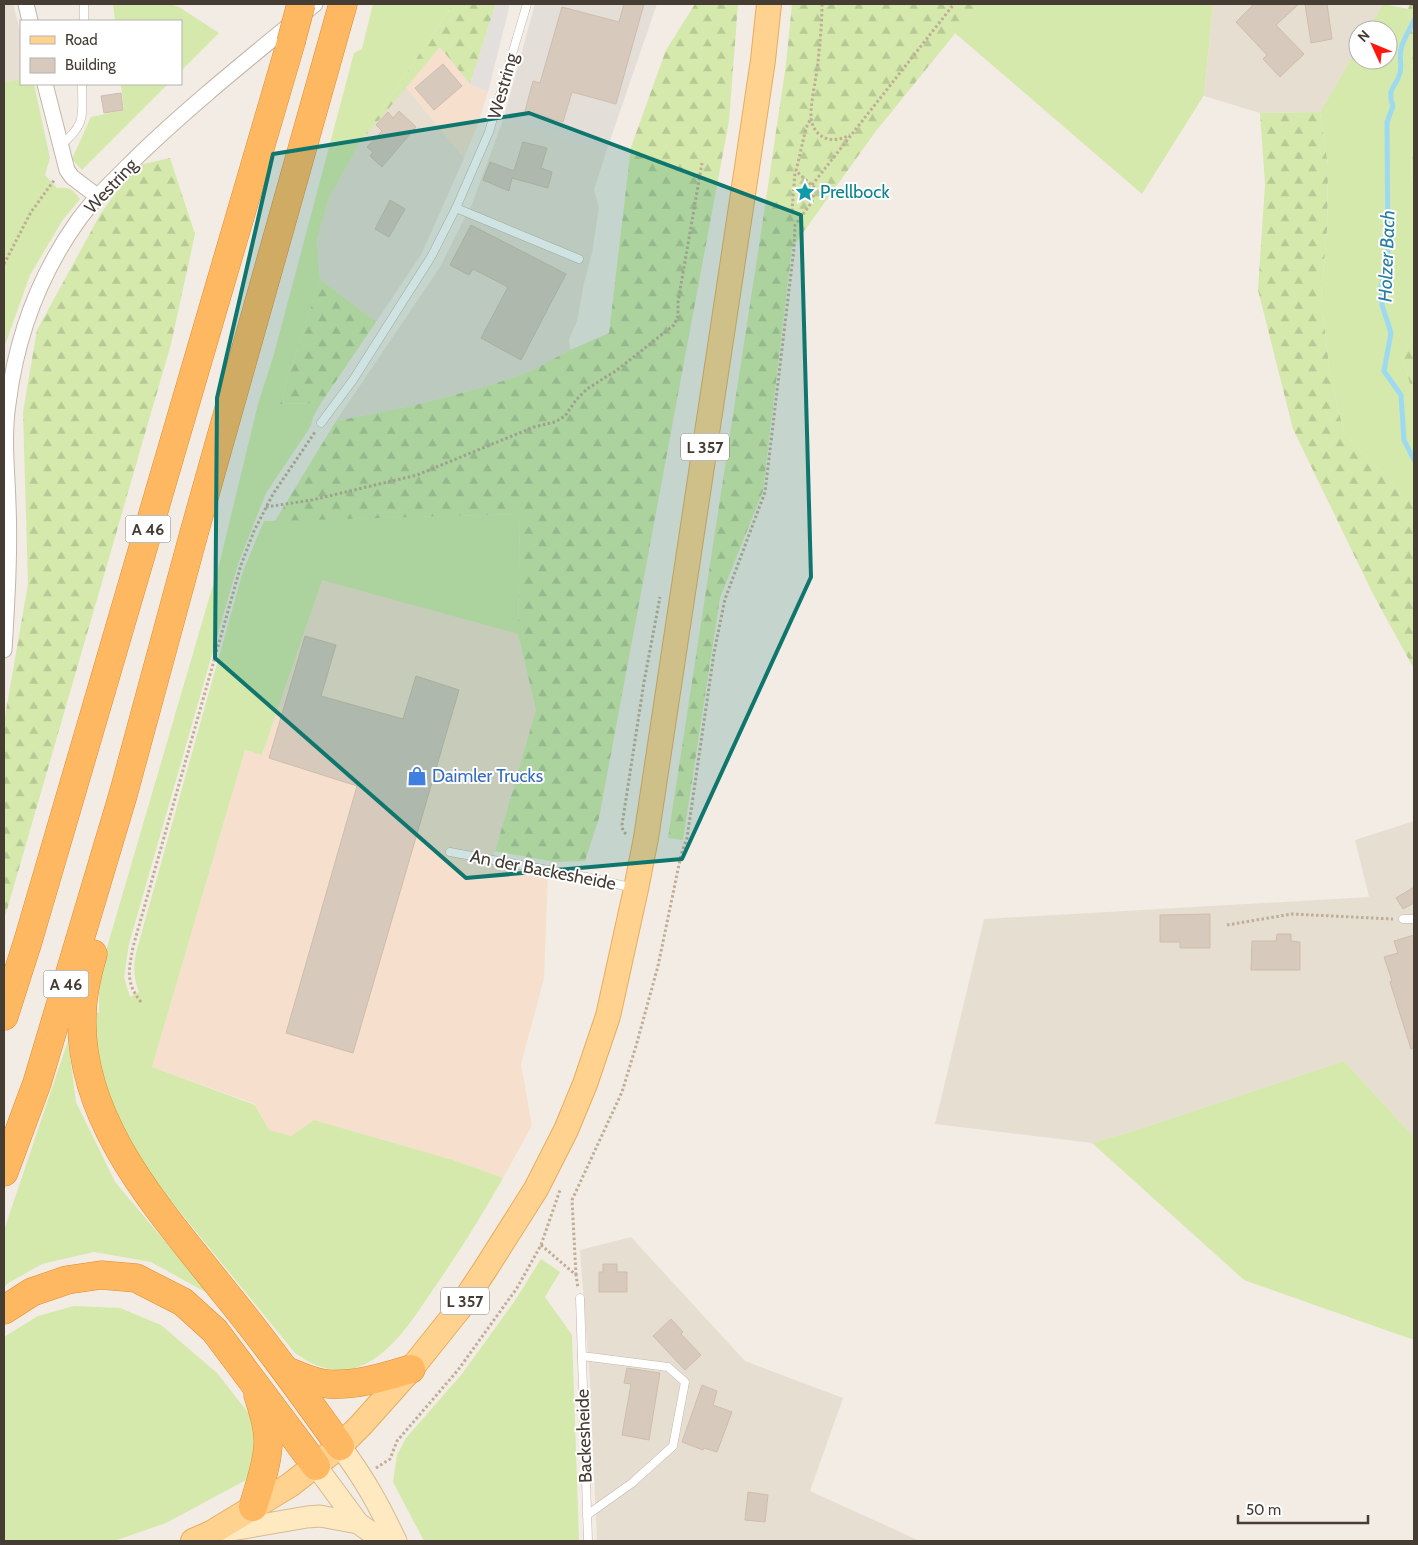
<svg xmlns="http://www.w3.org/2000/svg" width="1418" height="1545" font-family="Cabin,sans-serif">
<style>
.residential{fill:#e7ded2}
.commercial{fill:#f6e0cd}
.industrial{fill:#e4ded9}
.grass{fill:#d4e9ab}
.forest{fill:url(#forest-firs)}
.parking{fill:#e3dfdc}
.lines{fill:none;stroke-linecap:round;stroke-linejoin:round}
.stream{stroke:#9ddaf2;stroke-width:5}
.building{fill:#d7c9bc;stroke:#cfbdac}
.service-casing{stroke:#c1b6a9;stroke-width:9}
.minor-casing{stroke:#c1b6a9;stroke-width:17}
.secondary-casing{stroke:#d5bb92;stroke-width:23}
.primary-casing{stroke:#e7ad5d;stroke-width:26}
.motorway-casing{stroke:#e28a2e;stroke-width:29}
.path{stroke:#c0ad97;stroke-width:3;stroke-dasharray:2.5 2.5;stroke-linecap:butt}
.service{stroke:#fff;stroke-width:8}
.minor{stroke:#fff;stroke-width:15}
.secondary{stroke:#ffe9c1;stroke-width:21}
.primary{stroke:#ffd290;stroke-width:24}
.motorway{stroke:#ffb862;stroke-width:28}
.motorway-bridge-casing{stroke:#e28a2e;stroke-width:29;stroke-linecap:butt}
.motorway-bridge{stroke:#ffb862;stroke-width:28}
.marked{fill:#0f766e;fill-opacity:0.2;stroke:#0f766e;stroke-width:4;stroke-linejoin:round}
.labels{text-anchor:middle;stroke-width:4;stroke-linejoin:round;paint-order:stroke}
.shield{fill:#fff;stroke:#7d7671;stroke-width:1}
.shield-label{font-size:16px;font-weight:bold;fill:#453c34}
.street-label{font-size:18px;fill:#453c34;stroke:#fff}
.culture-label{font-size:18px;fill:#0d838f;stroke:#fff;text-anchor:start}
.shop-label{font-size:18px;fill:#366cbe;stroke:#fff;text-anchor:start}
.water-label{font-size:19px;font-style:italic;fill:#287ea4;stroke:#fff}
</style>
<defs>
<pattern id="forest-firs" width="22" height="20" patternUnits="userSpaceOnUse" patternTransform="scale(1.25)"><rect width="22" height="20" fill="#d4e9ab"/><path d="M5 1l3.5 6h-7zM16 11l3.5 6h-7z" fill="#b7c994"/></pattern>
</defs>
<rect width="100%" height="100%" fill="#f3ece4"/>
<g class="residential">
<path d="M4,4H13L21,34V79L6,82L4,80Z"/>
<path d="M1213,4H1383L1368,30H1358V47L1320,112L1260,113L1204,96Z"/>
<path d="M406,87L464,158L422,253L376,322L320,279L317,240L329,198L359,144Z"/>
<path d="M503,120L607,149L594,190L599,207L592,253L584,283L577,321L569,339L570,350L531,371L488,386L411,406L336,421L440,267L472,204Z"/>
<path d="M1414,821V1137L1344,1061L1143,1128L1092,1143L935,1124L984,919L1369,897L1355,840Z"/>
<path d="M631,1237L745,1361L843,1398L810,1491L920,1541H597L590,1382L580,1250Z"/>
</g>
<g class="commercial">
<path d="M440,47L470,84L488,92L477,127L464,158L406,87Z"/>
<path d="M322,579L518,634L536,710L492,860L548,871L544,979L521,1064L532,1126L503,1178L453,1160L314,1120L291,1136L269,1130L255,1104L152,1067L245,750L262,755Z"/>
</g>
<path class="industrial" d="M535,4H657L607,149L503,120Z"/>
<g class="grass">
<path d="M113,4H170L179,7L219,33L181,71V21H115Z"/>
<path d="M373,4H453L359,144L329,198L317,240L320,279L280,404L321,403L313,417L311,426L266,493L238,564L129,944L124,977L130,997L139,992C133,977 133,965 137,949L243,571L264,521L520,514L518,634L322,580L262,755L245,750L152,1067L255,1105L269,1130L291,1136L314,1120L453,1160L503,1178C481,1217 458,1254 432,1291C415,1316 396,1347 369,1362C344,1377 316,1369 295,1353L150,1175L126,1139L95,1069L92,1016L99,1012V989L103,961L220,561L258,404L274,354L354,53L362,49Z"/>
<path d="M979,4H1213L1204,95L1142,194L955,33Z"/>
<path d="M1383,4L1408,9L1413,71L1414,143L1411,164L1414,200V333L1403,359L1414,398V502L1407,500L1344,433L1330,374L1321,297L1327,230L1328,166L1320,112L1358,47V60H1388V30H1368Z"/>
<path d="M21,79V84H34L50,158L45,175L57,188C69,187 73,189 80,199L62,221L30,275L4,348V80L6,82Z"/>
<path d="M121,84H168L82,170L72,159L91,117L124,110Z"/>
<path d="M68,1041L76,1102L115,1182L209,1294L151,1262L94,1252L42,1264L10,1282L4,1287V1230Z"/>
<path d="M1344,1061L1414,1137V1340L1244,1280L1092,1143L1143,1128Z"/>
<path d="M541,1259L560,1272L545,1297L572,1335L579,1541H424L393,1482L397,1455L406,1438L462,1374L514,1302Z"/>
<path d="M74,1306L120,1308L161,1325L217,1373L253,1419L256,1458L246,1480L166,1523L114,1541H4V1337L38,1316Z"/>
</g>
<g class="forest">
<path d="M453,4H496L470,84L440,47L359,144Z"/>
<path d="M695,4H738L729,121L599,818L585,861L555,862L495,851L536,710L518,634L520,514L275,521L336,421L411,406L488,386L531,371L570,350L609,333L631,147L666,50Z"/>
<path d="M792,4H979L876,131L792,248L763,491L720,598L683,840L668,838L764,213L786,64Z"/>
<path d="M1410,4H1414V200L1411,164L1414,143L1413,71L1408,9Z"/>
<path d="M1320,112L1328,166L1327,230L1321,297L1330,374L1344,433L1407,500L1414,502V669L1373,594L1293,429L1258,290L1265,184L1260,113Z"/>
<path d="M170,158L195,234L171,344L4,920V722L28,584L23,412L37,330L101,213L135,166Z"/>
<path d="M320,279L376,322L321,403L280,404Z"/>
<path d="M1414,333V398L1403,359Z"/>
</g>
<path class="parking" d="M496,4H510L488,92L470,84Z"/>
<g class="lines">
<path class="stream" d="M1414,20C1410,29 1403,40 1401,49C1399,57 1402,65 1400,73C1396,88 1386,88 1393,106L1387,122L1388,261L1381,287L1382,305L1391,333L1384,371L1401,395L1404,440L1414,460"/>
</g>
<g class="building">
<path d="M624,4H644L616,104L572,92L563,122L525,111L533,81L540,83L562,7L619,22Z"/>
<path d="M1254,4H1299L1276,25L1304,54L1280,77L1263,59L1267,55L1236,22Z"/>
<path d="M1305,4H1327L1332,39L1311,43Z"/>
<path d="M443,64L462,86L434,110L415,88Z"/>
<path d="M121,93L123,110L104,113L101,96Z"/>
<path d="M399,111L416,127L382,167L370,156L373,152L367,147L382,131L376,125L388,112L393,118Z"/>
<path d="M523,142L547,148L541,168L552,172L548,188L512,178L509,191L483,180L490,162L514,171Z"/>
<path d="M390,200L405,209L389,237L375,229Z"/>
<path d="M471,225L566,274L521,360L481,338L508,287L473,269L469,275L450,265Z"/>
<path d="M305,636L336,645L321,696L403,719L416,676L459,690L353,1053L286,1033L357,786L269,758Z"/>
<path d="M1414,887V903L1403,909L1396,898Z"/>
<path d="M1210,914V948H1180V942H1160V915Z"/>
<path d="M1277,934H1291V941L1300,942V970H1251L1252,941H1276Z"/>
<path d="M1414,935V1048L1411,1049L1390,982L1392,981L1384,957L1398,953L1394,941Z"/>
<path d="M603,1264H617V1272H627V1292H599V1272H603Z"/>
<path d="M671,1319L683,1332L681,1334L701,1355L685,1370L653,1336Z"/>
<path d="M627,1368L660,1373L649,1440L622,1435L631,1384L624,1383Z"/>
<path d="M702,1385L717,1391L713,1405L732,1412L717,1452L704,1448L703,1450L682,1442Z"/>
<path d="M748,1492L768,1495L765,1522L745,1520Z"/>
</g>
<g class="lines">
<defs>
<g id="service">
<path d="M84,21V4"/>
<path d="M60,146C87,123 82,117 82,84"/>
<path d="M456,208L579,259"/>
<path d="M321,423L353,380L431,257L456,208L489,132L527,4"/>
<path d="M450,852L586,877L634,888"/>
<path d="M1403,919H1414"/>
<path d="M580,1298L588,1541"/>
<path d="M582,1356L668,1367L685,1382L673,1446L632,1483L587,1515"/>
</g>
<g id="minor">
<path d="M26,4L30,21"/>
<path d="M45,84L67,170L72,177L97,196"/>
<path d="M4,650C7,601 10,552 8,504C7,470 3,437 8,404C16,339 39,276 77,222C95,197 118,176 140,154C195,101 256,53 315,4"/>
</g>
<g id="secondary">
<path d="M340,1446C364,1478 379,1505 396,1541"/>
<path d="M316,1466L358,1523L383,1541"/>
<path d="M214,1533L307,1517L320,1516L358,1523"/>
</g>
<path id="primary" d="M193,1541L211,1533L290,1485L340,1446L361,1425L411,1369L459,1309L486,1268L536,1189L566,1130L585,1084L608,1016L636,889L646,838L749,154L763,60L769,4"/>
<g id="motorway">
<path d="M93,954C87,974 82,995 82,1017C79,1125 164,1215 226,1294C266,1343 303,1394 340,1446"/>
<path d="M4,1016L28,941L291,42"/>
<path d="M4,1172L37,1083L123,795L194,533L343,4"/>
<path d="M4,1310L32,1292L67,1280L101,1275L136,1278L183,1302L215,1331L316,1466"/>
<path d="M287,1371C300,1376 313,1383 328,1384C356,1386 384,1377 411,1369"/>
<path d="M253,1507C259,1487 267,1466 268,1445C269,1428 263,1411 258,1395"/>
</g>
</defs>
<use href="#service" class="service-casing"/>
<use href="#minor" class="minor-casing"/>
<use href="#secondary" class="secondary-casing"/>
<use href="#primary" class="primary-casing"/>
<use href="#motorway" class="motorway-casing"/>
<g class="path">
<path d="M822,4C822,23 820,42 818,62C817,76 808,111 812,123C818,141 835,143 850,135"/>
<path d="M1411,4L1414,5"/>
<path d="M812,185L954,4"/>
<path d="M792,211L795,172"/>
<path d="M4,264L31,212L55,179"/>
<path d="M266,507L312,500L417,475L534,427L555,422L565,416L576,400L587,389L617,370L674,325L678,316V302L702,163"/>
<path d="M626,834L623,831L622,825L644,682L660,597"/>
<path d="M1227,925L1292,914L1393,919"/>
<path d="M141,1002C125,982 129,970 133,947L241,565L254,531L273,494L315,432"/>
<path d="M541,1245L576,1275L578,1288"/>
<path d="M576,1275L572,1200L622,1092L636,1046L658,966L681,855L687,838L714,653L725,599L765,492L794,248L795,225L812,202L815,188L796,171L806,128L811,118"/>
<path d="M376,1468L390,1459L397,1441L458,1370L517,1288L541,1245L560,1190"/>
</g>
<use href="#service" class="service"/>
<use href="#minor" class="minor"/>
<use href="#secondary" class="secondary"/>
<use href="#primary" class="primary"/>
<use href="#motorway" class="motorway"/>
<defs>
<path id="motorway-bridge" d="M291,42L301,4"/>
</defs>
<use href="#motorway-bridge" class="motorway-bridge-casing"/>
<use href="#motorway-bridge" class="motorway-bridge"/>
</g>
<path class="marked" d="M529,113L801,215L811,577L682,859L466,878L215,658L217,398L273,154Z"/>
<defs>
<symbol id="sight-bare" viewBox="-9 -9 18 18"><path d="M0-6L1.8-2.2L6-1.7L2.9 1.2L3.7 5.4L0 3.3L-3.7 5.4L-2.9 1.2L-6-1.7L-1.8-2.2Z" fill="#0f9aa8" stroke="#fff" stroke-width="2.5" paint-order="stroke"/></symbol>
<symbol id="shop-bare" viewBox="-9 -9 18 18"><path d="M-5-2.5h2.3a2.7 3.5 0 0 1 5.4 0H5L5.5 6h-11ZM-1.5-2.5h3a1.5 2.3 0 0 0-3 0Z" fill="#3f7fe0" stroke="#fff" stroke-width="2.5" paint-order="stroke"/></symbol>
</defs>
<g fill-rule="evenodd">
<use href="#sight-bare" x="791" y="178" width="28" height="28"/>
<use href="#shop-bare" x="403" y="762" width="28" height="28"/>
</g>
<g class="labels">
<g class="shield">
<rect x="681" y="433.5" width="48" height="27" rx="4"/>
<rect x="125.5" y="515.5" width="45" height="27" rx="4"/>
<rect x="43.5" y="970.5" width="45" height="27" rx="4"/>
<rect x="441" y="1287.5" width="48" height="27" rx="4"/>
</g>
<g class="shield-label">
<text x="705" y="453">L 357</text>
<text x="148" y="535">A 46</text>
<text x="66" y="990">A 46</text>
<text x="465" y="1307">L 357</text>
</g>
<g class="street-label">
<text transform="translate(503 86) rotate(-74)" y="6">Westring</text>
<text transform="translate(111 186) rotate(-47)" y="6">Westring</text>
<text transform="translate(543 870) rotate(11)" y="6">An der Backesheide</text>
<text transform="translate(584 1436) rotate(-92)" y="6">Backesheide</text>
</g>
<g class="culture-label">
<text x="820" y="198">Prellbock</text>
</g>
<g class="shop-label">
<text x="432" y="782">Daimler Trucks</text>
</g>
<g class="water-label">
<text transform="translate(1386 256) rotate(-88)" y="7">Holzer Bach</text>
</g>
</g>
<rect width="1418" height="1545" fill="none" stroke="#453c34" stroke-width="10"/>
<rect x="20" y="20" width="162" height="65" fill="#ffffff" stroke="#b5b1ae"/>
<rect x="30" y="36" width="25" height="8" fill="#ffd290" stroke="#b5b1ae"/>
<text x="65" y="45" font-size="15" fill="#453c34">Road</text>
<rect x="30" y="58" width="25" height="15" fill="#d7c9bc" stroke="#b5b1ae"/>
<text x="65" y="70" font-size="15" fill="#453c34">Building</text>
<g transform="translate(1373 45) rotate(314)"><circle r="24" fill="#ffffff" stroke="#b5b1ae"/>
<path d="M0-4L9 19L0 12L-9 19Z" fill="#ff160e"/>
<text y="-8" font-size="14" font-weight="bold" text-anchor="middle" fill="#453c34">N</text>
</g>
<path d="M1238 1515v8h130v-8" fill="none" stroke="#453c34" stroke-width="2.5"/>
<text x="1246" y="1515" font-size="15" fill="#453c34" stroke="#ffffff" stroke-width="4" paint-order="stroke">50 m</text>
</svg>
